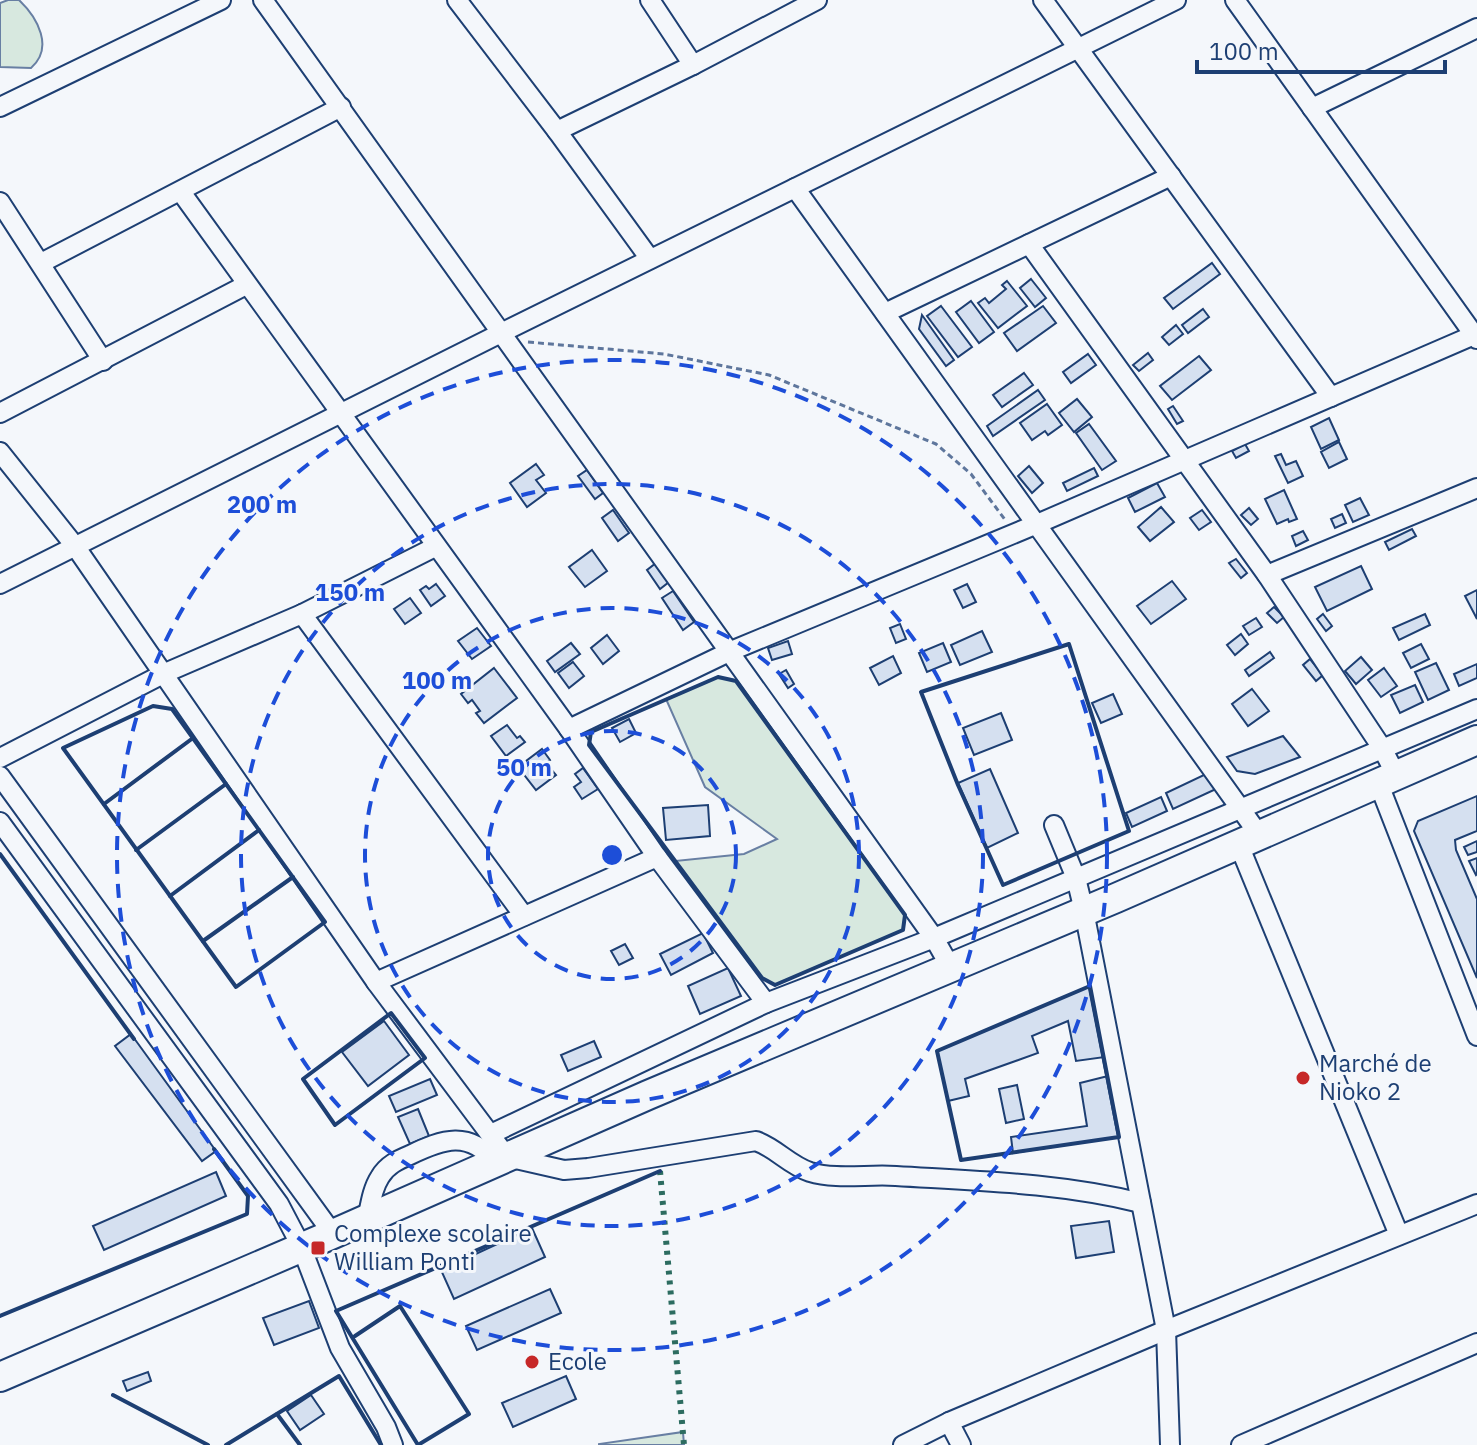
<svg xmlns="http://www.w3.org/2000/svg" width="1477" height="1445" font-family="'IBM Plex Sans',sans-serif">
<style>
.green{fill:#d7e8df;stroke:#687fa3;stroke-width:2}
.building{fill:#d5e0f0;stroke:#1d3f73;stroke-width:2}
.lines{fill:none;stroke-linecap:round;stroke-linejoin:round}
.minor-casing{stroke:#1d3f73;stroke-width:22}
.highway-casing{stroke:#1d3f73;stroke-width:32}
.path{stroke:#5e769c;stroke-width:3;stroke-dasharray:6 4;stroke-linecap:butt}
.minor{stroke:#f4f7fb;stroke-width:18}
.highway{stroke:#f4f7fb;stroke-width:28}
.hedge{stroke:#2c6c60;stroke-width:6;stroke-dasharray:4 6;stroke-linecap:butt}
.wall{stroke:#1d3f73;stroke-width:4}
.ring{fill:none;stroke:#1d4ed8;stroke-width:4;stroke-dasharray:14 10}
.poi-dot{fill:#c62828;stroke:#f4f7fb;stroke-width:3}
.labels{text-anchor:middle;stroke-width:6;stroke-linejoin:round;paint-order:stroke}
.poi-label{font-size:24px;fill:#1d3f73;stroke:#f4f7fb;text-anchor:start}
.centre{fill:#1d4ed8;stroke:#f4f7fb;stroke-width:4}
.ring-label{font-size:24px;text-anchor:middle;font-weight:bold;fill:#1d4ed8;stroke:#f4f7fb;stroke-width:6;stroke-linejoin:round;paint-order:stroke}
</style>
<rect width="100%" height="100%" fill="#f4f7fb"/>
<g class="green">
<path d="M8,0H19C38,18 54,48 31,68L0,67V3Z"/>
<path d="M718,677L736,681L905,915L903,930L775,985L762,978L675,861L744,854L777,839L705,787L666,699Z"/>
<path d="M683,1432L684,1445H599V1444Z"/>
</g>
<g class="building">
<path d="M1212,263L1220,274L1173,309L1164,298Z"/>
<path d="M1031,279L1046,298L1035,307L1020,288Z"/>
<path d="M1007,281L1027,306L998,328L978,303L985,298L989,303L1006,289L1002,285Z"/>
<path d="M971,301L994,332L979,343L956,312Z"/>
<path d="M941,306L972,347L958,357L927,316Z"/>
<path d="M1043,306L1056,323L1017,351L1004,333Z"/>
<path d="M1203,309L1209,317L1188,333L1182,325Z"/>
<path d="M922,315L954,360L946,366L919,329Z"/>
<path d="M1176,325L1183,334L1169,345L1162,337Z"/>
<path d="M1148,353L1153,360L1139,371L1133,365Z"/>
<path d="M1088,354L1096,365L1071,383L1063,372Z"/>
<path d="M1199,356L1211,370L1172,400L1160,386Z"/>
<path d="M1024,373L1033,385L1002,407L993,395Z"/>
<path d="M1038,390L1045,400L993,436L987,426Z"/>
<path d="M1077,399L1092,417L1074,432L1059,413Z"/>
<path d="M1047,404L1062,425L1048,435L1045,431L1032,440L1020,423Z"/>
<path d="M1173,406L1183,421L1177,424L1168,409Z"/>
<path d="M1329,418L1339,440L1321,449L1311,427Z"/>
<path d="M1089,424L1116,461L1102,470L1076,433Z"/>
<path d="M1339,442L1347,459L1329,468L1321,452Z"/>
<path d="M1245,444L1249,451L1236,458L1232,451Z"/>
<path d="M1281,454L1286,465L1296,461L1303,476L1288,483L1275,456Z"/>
<path d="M536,464L544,475L536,480L546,493L527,507L510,483Z"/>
<path d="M1029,466L1043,483L1032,493L1018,476Z"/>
<path d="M1094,468L1098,476L1067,491L1063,483Z"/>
<path d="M587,470L603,493L595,499L578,476Z"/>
<path d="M1157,483L1165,497L1135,512L1128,498Z"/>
<path d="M1284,490L1297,519L1289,522L1288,519L1277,524L1265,499Z"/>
<path d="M1360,498L1369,515L1353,522L1345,505Z"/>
<path d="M1161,507L1174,522L1150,541L1138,527Z"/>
<path d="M1249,508L1258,519L1251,525L1241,515Z"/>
<path d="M613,510L629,533L618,541L602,518Z"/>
<path d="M1202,510L1211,522L1199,530L1190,518Z"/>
<path d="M1342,514L1346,523L1335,528L1331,519Z"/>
<path d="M1412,529L1416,536L1389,550L1385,542Z"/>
<path d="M1303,531L1308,540L1296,546L1292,536Z"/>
<path d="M592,550L607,571L585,587L569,567Z"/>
<path d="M1236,559L1247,573L1241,578L1229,563Z"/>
<path d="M656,563L669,582L660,589L647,570Z"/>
<path d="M1361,566L1372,589L1327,611L1315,587Z"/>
<path d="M1172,581L1186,599L1151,624L1137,606Z"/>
<path d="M436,584L445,596L431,606L420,590L426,586L429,589Z"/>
<path d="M967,584L976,602L963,608L954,590Z"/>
<path d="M1477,590V619L1465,596Z"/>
<path d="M673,591L694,622L683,630L662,598Z"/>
<path d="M410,598L421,613L405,624L394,609Z"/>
<path d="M1274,607L1284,617L1277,623L1267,613Z"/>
<path d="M1323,614L1332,626L1326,631L1317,619Z"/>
<path d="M1425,614L1430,625L1399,640L1393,628Z"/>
<path d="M1256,618L1262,627L1249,635L1243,626Z"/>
<path d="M900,624L906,639L896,643L890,628Z"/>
<path d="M477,628L491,646L472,659L458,641Z"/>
<path d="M982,631L992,652L960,665L951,645Z"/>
<path d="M1241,634L1248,644L1235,655L1227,645Z"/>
<path d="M607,635L619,651L603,664L591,648Z"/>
<path d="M788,641L792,654L772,660L768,648Z"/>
<path d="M571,643L580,654L555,672L547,661Z"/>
<path d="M943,643L951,662L927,672L919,653Z"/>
<path d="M1421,644L1429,659L1411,668L1403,653Z"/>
<path d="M1270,652L1274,658L1249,676L1245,670Z"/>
<path d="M893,656L901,673L879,685L870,668Z"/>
<path d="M1361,657L1372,670L1356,684L1345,671Z"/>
<path d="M1310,659L1323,675L1316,681L1303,665Z"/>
<path d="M573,662L584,676L569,688L558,673Z"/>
<path d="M1436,663L1449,690L1428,700L1415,672Z"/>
<path d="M1477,664V678L1459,686L1454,674Z"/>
<path d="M494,668L517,698L484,723L476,713L480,711L472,700L468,703L461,694Z"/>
<path d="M1384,668L1397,686L1381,697L1368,680Z"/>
<path d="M786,670L794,684L788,688L779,674Z"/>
<path d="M1415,685L1423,702L1400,713L1391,695Z"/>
<path d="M1252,689L1269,711L1248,726L1232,704Z"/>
<path d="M1113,694L1122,714L1101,723L1092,703Z"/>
<path d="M1001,713L1012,740L974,755L963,728Z"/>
<path d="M629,719L636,733L620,742L612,728Z"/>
<path d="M507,725L517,738L520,736L525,742L506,756L491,736Z"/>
<path d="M1283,736L1300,757L1255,774L1237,771L1227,757Z"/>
<path d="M542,749L550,760L546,763L556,775L536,790L518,767Z"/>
<path d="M583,768L598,789L582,799L574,787L581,782L575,774Z"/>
<path d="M990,769L1018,833L987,848L958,783Z"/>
<path d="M1208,773L1216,789L1173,809L1166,793Z"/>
<path d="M1477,796V831L1455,840L1456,850L1477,899V978L1414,831L1418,821Z"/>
<path d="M1161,797L1167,811L1132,827L1126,813Z"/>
<path d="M708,805L710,836L666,840L663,808Z"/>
<path d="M1477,841V852L1468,855L1464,847Z"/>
<path d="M1477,858V874L1476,875L1469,861Z"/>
<path d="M703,933L713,953L671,975L660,954Z"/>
<path d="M625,944L633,958L619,965L611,951Z"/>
<path d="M728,968L741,996L700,1014L688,986Z"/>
<path d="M1090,986L1105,1057L1076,1061L1068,1021L1032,1036L1038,1053L965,1079L969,1096L948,1101L937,1051Z"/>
<path d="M384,1021L409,1055L368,1086L342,1052Z"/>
<path d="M131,1034L216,1151L202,1161L115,1046Z"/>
<path d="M594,1041L601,1057L568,1071L561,1055Z"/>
<path d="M1108,1076L1119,1137L1013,1153L1011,1137L1087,1126L1080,1083Z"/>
<path d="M430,1079L437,1095L396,1112L389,1096Z"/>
<path d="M1017,1085L1024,1119L1006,1123L999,1089Z"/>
<path d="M418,1109L429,1136L410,1144L398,1117Z"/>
<path d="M216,1172L226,1196L104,1250L93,1226Z"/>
<path d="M1109,1221L1114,1252L1076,1258L1071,1226Z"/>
<path d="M532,1228L545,1257L454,1299L441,1270Z"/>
<path d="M550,1289L561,1313L477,1350L466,1326Z"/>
<path d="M309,1301L319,1328L274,1345L263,1318Z"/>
<path d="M148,1372L151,1381L127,1391L123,1381Z"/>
<path d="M566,1376L576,1399L513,1427L502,1403Z"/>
<path d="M311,1395L324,1414L300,1430L287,1411Z"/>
</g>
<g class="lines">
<defs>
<g id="minor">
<path d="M263,0L934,938L951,968"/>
<path d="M457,0L557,131L650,259"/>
<path d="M650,0L693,65"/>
<path d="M1043,0L1331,397"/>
<path d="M1235,0L1477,339"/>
<path d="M0,107L221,0"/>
<path d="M1312,108L1477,28"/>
<path d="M557,131L693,65L817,0"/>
<path d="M795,188L1260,836"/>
<path d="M181,192L569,729L657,857L766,1003"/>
<path d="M0,202L103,361"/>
<path d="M1029,244L1267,575L1382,748L1396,775"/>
<path d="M41,263L341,107"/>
<path d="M885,313L1171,176"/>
<path d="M0,413L246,285"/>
<path d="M0,452L75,546L376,982L507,1157L564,1170L588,1168L756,1141C776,1148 789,1165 810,1172C836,1180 868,1174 896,1176C978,1181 1061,1183 1141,1203"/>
<path d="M1267,575L1477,488"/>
<path d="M0,584L503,332L1176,0"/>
<path d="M302,614L524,916"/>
<path d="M569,729L731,651L1037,524L1474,335"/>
<path d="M0,758L165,673L302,614L435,547"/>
<path d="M0,776L333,1234"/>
<path d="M1378,782L1477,1036"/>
<path d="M0,822L279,1204L301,1246L340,1348L386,1427L393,1445"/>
<path d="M1054,825L1076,878L1084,911L1166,1330L1170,1445"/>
<path d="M1239,845L1399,1235"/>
<path d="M376,982L657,857"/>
<path d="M491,1134L766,1003L934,938L1477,709"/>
<path d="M367,1220C370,1206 372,1189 380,1177C387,1165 398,1160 410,1155C443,1139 469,1130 495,1162"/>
<path d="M949,1422L961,1445"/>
<path d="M903,1445L949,1422L1166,1330L1477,1204"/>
<path d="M1241,1445L1477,1343"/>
</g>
<path id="highway" d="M0,1377L333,1234L648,1095L1116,898L1477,740"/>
</defs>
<use href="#minor" class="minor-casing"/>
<use href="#highway" class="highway-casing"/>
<path class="path" d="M528,342L664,354L769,375L936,444L971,474L1006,521"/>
<use href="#minor" class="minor"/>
<use href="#highway" class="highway"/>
<path class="hedge" d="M660,1171L684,1445"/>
<g class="wall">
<path d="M1069,644L1129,831L1003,885L958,785L921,692Z"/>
<path d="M718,677L736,681L905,915L903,930L775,985L762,978L589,745L591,732Z"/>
<path d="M153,706L172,709L325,922L236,987L63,748Z"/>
<path d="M104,804L193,738"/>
<path d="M136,850L226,784"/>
<path d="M0,854L134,1039"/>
<path d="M170,896L259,830"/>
<path d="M203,941L293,877"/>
<path d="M1090,986L1119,1137L961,1160L937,1051Z"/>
<path d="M391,1013L425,1058L335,1125L303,1079Z"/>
<path d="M0,1316L247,1214L248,1196L214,1149"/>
<path d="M355,1336L400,1306L469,1414L418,1445L336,1311L660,1171"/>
<path d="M113,1395L208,1445"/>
<path d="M277,1414L300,1445"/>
<path d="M226,1445L339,1376L381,1445"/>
</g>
</g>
<g class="ring">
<circle cx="612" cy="855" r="124"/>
<circle cx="612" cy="855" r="247"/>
<circle cx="612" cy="855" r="371"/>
<circle cx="612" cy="855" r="495"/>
</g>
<g class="poi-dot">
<circle cx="1303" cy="1078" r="8"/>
<rect x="310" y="1240" width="16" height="16" rx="4"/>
<circle cx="532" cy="1362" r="8"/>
</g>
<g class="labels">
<g class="poi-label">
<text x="1319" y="1072">Marché de<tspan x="1319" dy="28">Nioko 2</tspan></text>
<text x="334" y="1242">Complexe scolaire<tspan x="334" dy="28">William Ponti</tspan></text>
<text x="548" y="1370">Ecole</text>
</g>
</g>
<circle cx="612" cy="855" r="12" class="centre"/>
<g class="ring-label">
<text x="262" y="513">200 m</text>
<text x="350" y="601">150 m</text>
<text x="437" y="689">100 m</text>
<text x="524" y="776">50 m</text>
</g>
<path d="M1197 60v12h248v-12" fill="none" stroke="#1d3f73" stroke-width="4"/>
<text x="1209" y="60" font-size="24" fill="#1d3f73" stroke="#f4f7fb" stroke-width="6" paint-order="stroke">100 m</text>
</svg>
